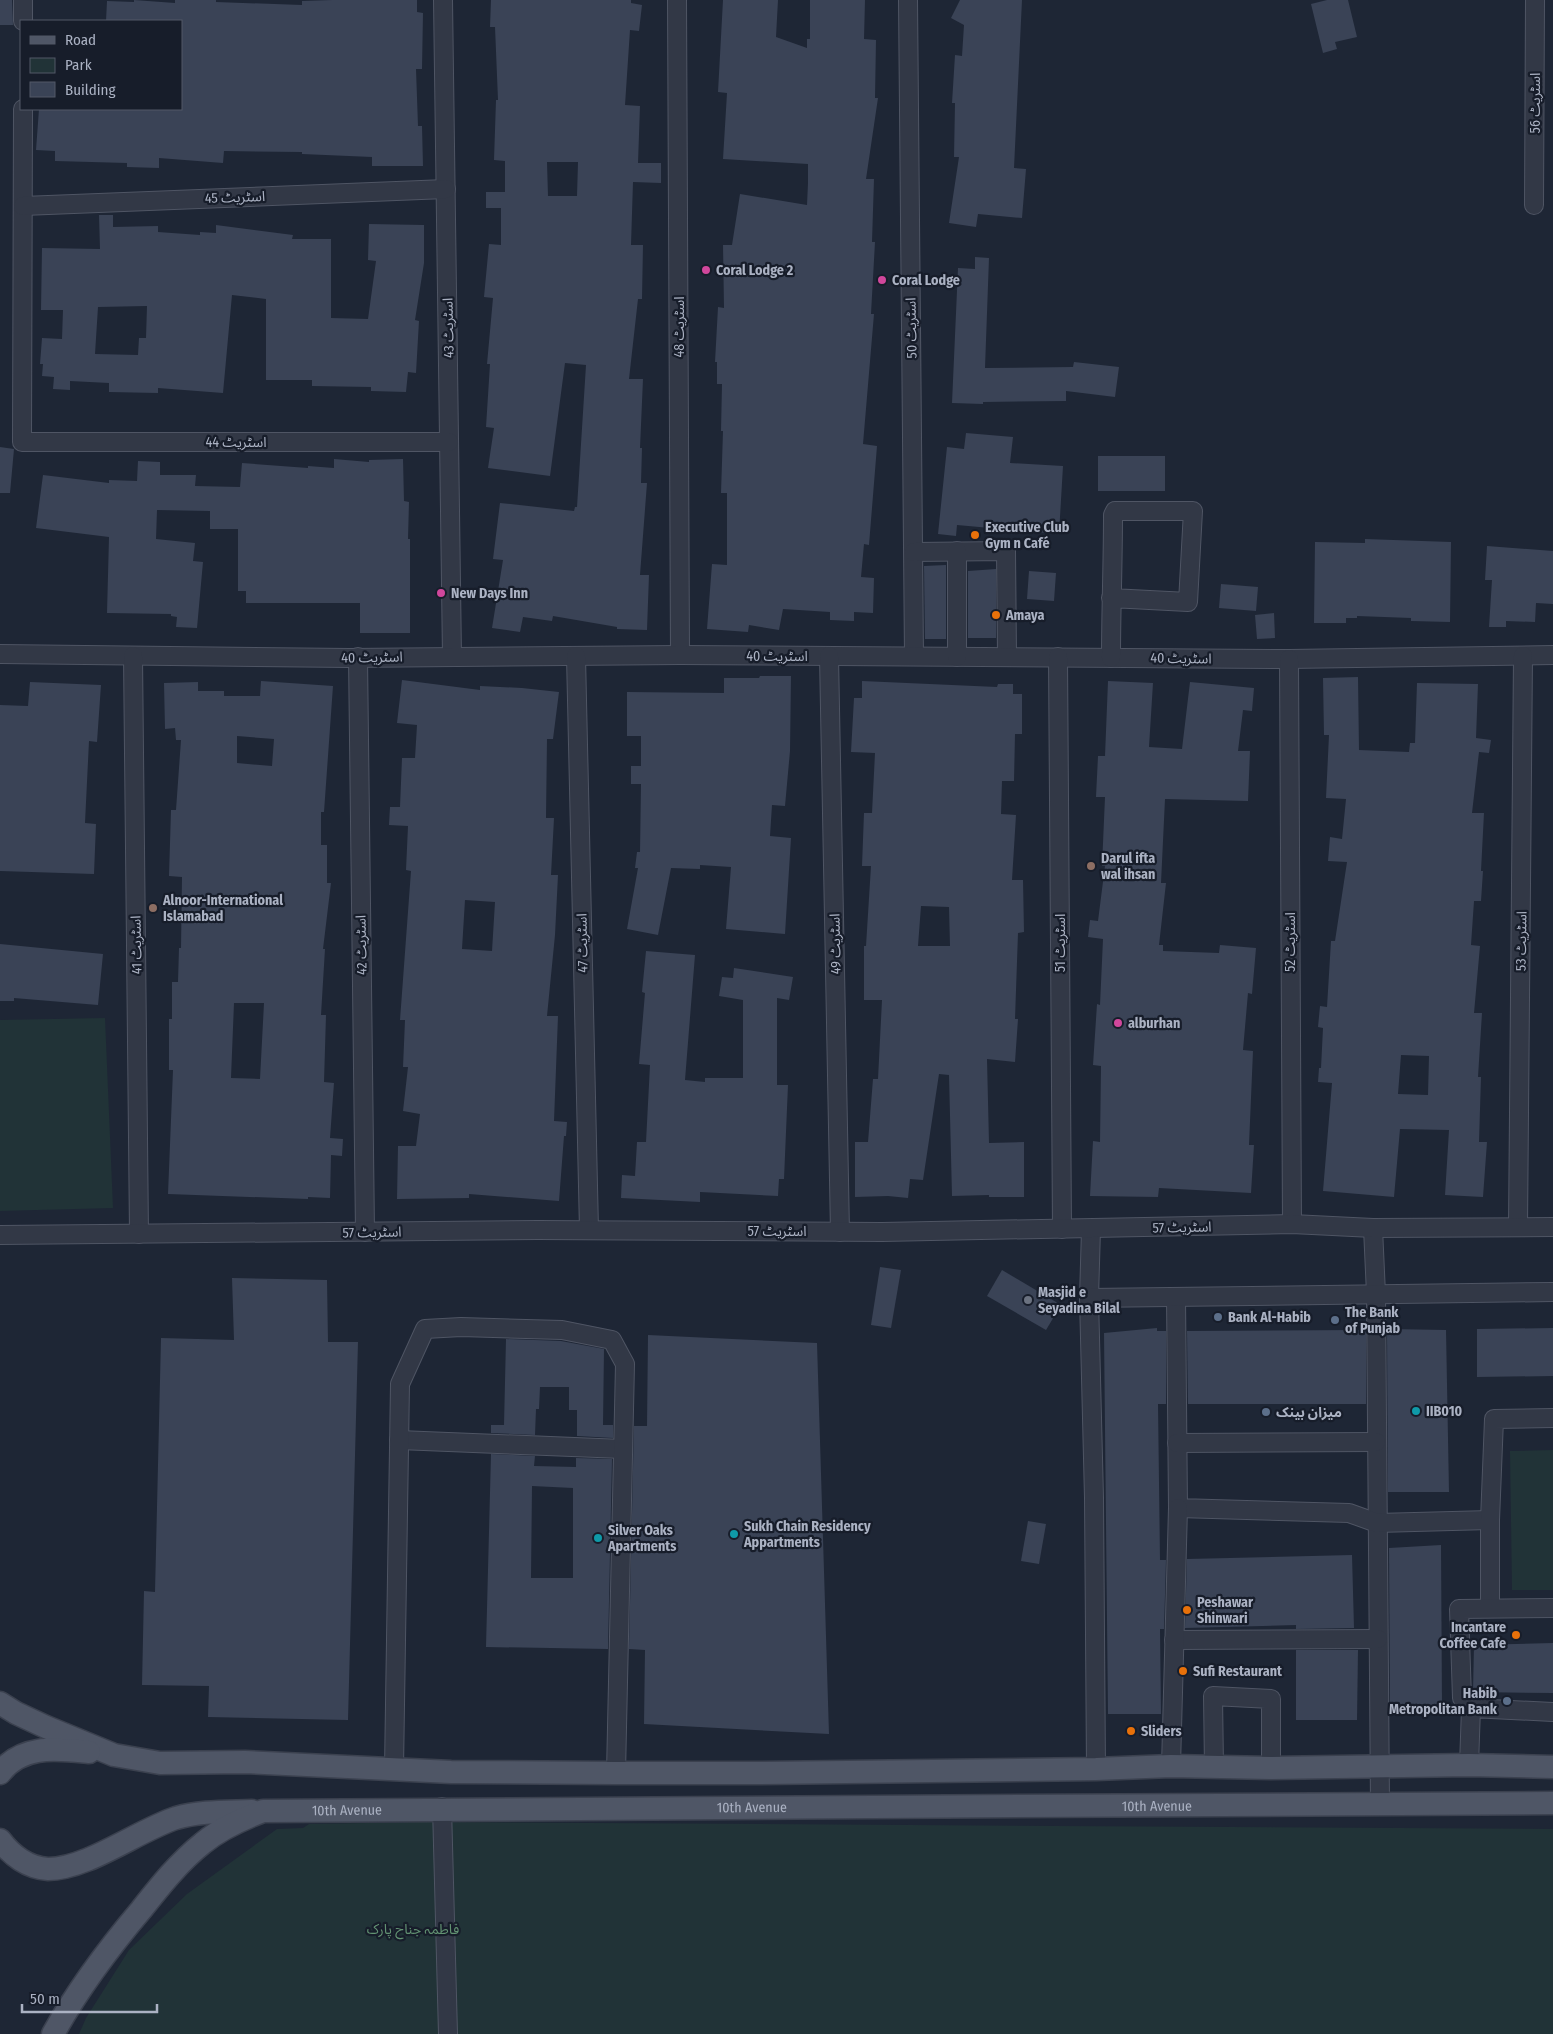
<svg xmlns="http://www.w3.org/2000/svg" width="1553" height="2034" font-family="'Fira Sans Condensed','Noto Sans Arabic',sans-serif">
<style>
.green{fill:#213337}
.building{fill:#3a4356;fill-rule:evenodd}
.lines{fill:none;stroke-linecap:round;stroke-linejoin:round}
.minor-casing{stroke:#4f5564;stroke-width:20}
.major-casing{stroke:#3b414f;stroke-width:25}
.minor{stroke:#323846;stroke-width:18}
.major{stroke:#4f5666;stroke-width:22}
.hotel-dot{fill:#d1479c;stroke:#171d2a;stroke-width:2}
.food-dot{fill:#e8710a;stroke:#171d2a;stroke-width:2}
.education-dot{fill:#8d6e63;stroke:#171d2a;stroke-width:2}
.worship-dot{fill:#6b7280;stroke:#171d2a;stroke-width:2}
.service-dot{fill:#5c6f8a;stroke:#171d2a;stroke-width:2}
.culture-dot{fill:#0f9aa8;stroke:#171d2a;stroke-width:2}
.labels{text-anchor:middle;stroke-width:4.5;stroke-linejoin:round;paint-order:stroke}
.street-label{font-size:14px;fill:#abb2c3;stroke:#171d2a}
.poi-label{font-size:14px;font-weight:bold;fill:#abb2c3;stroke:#171d2a;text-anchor:start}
.park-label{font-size:14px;fill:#639373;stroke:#171d2a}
</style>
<rect width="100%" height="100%" fill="#1e2635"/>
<g class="green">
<path d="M105,1018L113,1208L0,1211V1020Z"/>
<path d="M1553,1450V1590H1512L1510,1451Z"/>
<path d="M421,1822L1553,1829V2034H79L86,2018L129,1950L187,1894L277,1829L303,1828L309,1824Z"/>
</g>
<g class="building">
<path d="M0,0H12L13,25H0Z"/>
<path d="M134,0L175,3V0H216V2L302,5V1L332,0H417V12L423,13L422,69H416L418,126H422L423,166H372V157L302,154V152L224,151L223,163L159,158V168L127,167V163L55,161V151L36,150L39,109H181V21H106L107,1L134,2Z"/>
<path d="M491,0H631V3L642,5L639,31L630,30L625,105L640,106L638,163H661V183L633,182L631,245H643L642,299H638L629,379H643L640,448H642L641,483H647L640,575H649L647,630L617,629V627L553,616L552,621L523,617L520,632L492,628L503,560L493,559L500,503L574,511L575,507H577L586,365L565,363L550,476L488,468L494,428L486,427L490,364H487L493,298L484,297L489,244L501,245V208H486V192H505V161L494,160L496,100H498L495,27H490ZM547,162H578L577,196H548Z"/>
<path d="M723,0H778L776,37L807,48V39H810V0H865L864,39L876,40L875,98H878L866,179H874L872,242H875L871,314H874L863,444L877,446L869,545L864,544L861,577L874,578L873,613L854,612V621L830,620V612L783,609L779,630L749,625L748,632L707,629L712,564L727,565V493H721L723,431H721L722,384H717V362H715L718,307L724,308L723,245H732L740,194L807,205L808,183V164L723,159L727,93L718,92Z"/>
<path d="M960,0H1022L1014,168L1026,169L1022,218L978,214L976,227L949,223L959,157H954L955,103H952L955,55L962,56L964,25L951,18Z"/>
<path d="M1327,0H1348L1357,37L1335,42L1337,49L1323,53L1311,4Z"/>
<path d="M99,215H113V227L158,226V232L200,235V232L216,233V225L293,235L292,239H331V318L368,319L376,261L368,260L369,224L424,225V263L415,320L419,321L416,373L408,372L406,392L371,391V387L312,386V380H266V299L232,295L223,393L158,388V393L109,392V383L70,381V390L53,389L54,377L42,376L43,364H40L42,338L62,339L63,310H41L42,248L100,249ZM147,306L146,338H139L138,355L95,354L98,307Z"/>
<path d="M975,257L989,258L985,368L1073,367L1074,362L1119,367L1115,397L1066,391V401L983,402V404L952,403L958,268L975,269Z"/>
<path d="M966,433L1013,437L1010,463L1063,466L1059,534L957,525L956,536L938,534L947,447L964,449Z"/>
<path d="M0,447L14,449L10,493H0Z"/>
<rect x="1098" y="456" width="67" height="35"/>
<path d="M334,459L369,462V460L403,459L404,501L409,502L408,539H410V633H360V603H246V591H238V529H210V511L157,510L156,539L195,543L193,561L203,562L197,628L176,627L177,617L171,616V614L107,613L109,537L36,528L43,475L109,483V480L137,481L138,461L160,462V475H196L195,486L240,487L242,463L308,468V466L334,468Z"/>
<path d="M1365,539L1451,542L1450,622L1411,621V618L1357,616V618H1346V623H1314L1315,542L1365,543Z"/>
<path d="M1487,546L1553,551V604L1536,603L1535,622L1506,621V627H1489L1492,580H1485Z"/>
<path d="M946,565V639H925L924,566Z"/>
<path d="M996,569V638H968V571Z"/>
<path d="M1029,571L1056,573L1054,601L1027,599Z"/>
<path d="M1221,584L1258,587L1256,611L1219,608Z"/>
<path d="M1274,613L1275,638L1257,639L1255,615Z"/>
<path d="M760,676H791L790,751L785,806L772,805L770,836L791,838L785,934L726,929L731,867L700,865V869L671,868L658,935L627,929L638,868H635L637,852H640L641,784H631V766H641V736H627V692L724,693V678H759Z"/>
<path d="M1358,677L1359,750L1409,752L1410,743H1415L1417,683L1478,684L1476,738L1491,740L1489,753L1479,752L1472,813H1484L1481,871H1483L1481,901H1474L1471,945L1480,946L1474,1013H1482L1478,1077H1481L1479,1142H1487L1483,1197L1445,1195L1449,1130L1400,1129L1394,1197L1323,1191L1332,1083L1318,1082L1319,1068H1321L1323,1028L1318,1027L1320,1006L1327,1007L1331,941H1335L1347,862L1328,861L1330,837L1342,839L1346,799L1326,798L1329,735H1324L1323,678ZM1401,1055L1429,1056L1428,1095L1398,1094Z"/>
<path d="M402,680L480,690V686L522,688L559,692L553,739H547L546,818H554L551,875H558L555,935L547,1016H558L554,1121L567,1122L566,1136H564L559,1201L469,1194V1198L397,1199L398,1146H416L420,1114L403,1111L408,1067H403L405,1020H400L411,871L406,870L408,826L389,825L390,807H400L402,758H415L417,725L397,723ZM465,900L495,902L492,951L462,949Z"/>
<path d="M261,681L333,686L324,812H321V845H327V883H331L323,949H325L321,1015H326L324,1082L334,1083L330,1138L343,1139L342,1156L331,1155L330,1198L308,1197V1199L168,1194L173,1070H169V1019H172V982H178L179,948H181L182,877L169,876L171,810H176L181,740H176L175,728L165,729L164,683L198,682V691H224V696H260ZM237,736L274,739L272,766L237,763ZM234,1003H264L260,1079L231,1078Z"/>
<path d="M862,681L997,687L998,684H1013V694H1022V734H1015L1014,781H1002L1001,814L1016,815L1012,880H1023L1024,932L1018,933L1015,1019H1018L1015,1062L987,1059L989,1143L1024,1142V1197H989V1195L952,1196L949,1075L939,1074L923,1180L910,1179L908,1198L888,1196L855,1197V1142H868L873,1079H878L882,1000H864V946H866L871,866H862L864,813H872L875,753L851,752L854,698H862ZM921,906L949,907L950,946H918Z"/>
<path d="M1108,681L1153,683L1149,747L1182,749L1190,682L1254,688L1252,711L1243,710L1238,751H1250L1248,801L1165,799L1161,883H1166L1159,945H1163V951L1219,953L1220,945L1256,948L1252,994L1248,993L1243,1050L1253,1051L1249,1145H1254L1251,1193L1159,1188L1158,1197L1090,1196L1093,1141L1100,1142L1101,1066L1093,1065L1097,1004L1100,1005L1103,939L1088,937L1090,920L1098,921L1105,866H1102L1105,797H1096L1098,756H1105Z"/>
<path d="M30,682L101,685L97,742L89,741L85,823L96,824L94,874L0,871V705L28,706Z"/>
<path d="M0,944L103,954L98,1005L14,998V1001H0Z"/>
<path d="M646,951L695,955L685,1080L705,1082V1078H743V1000L719,996L722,977L733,978L734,968L793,977L789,1000L777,998V1085H788L784,1179H779L778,1196L700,1192V1202L621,1198L622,1175L635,1176L637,1142H646L650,1065L639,1064L645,993L642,992Z"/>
<path d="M880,1267L901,1270L891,1328L871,1325Z"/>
<path d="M1002,1270L1061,1305L1046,1330L987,1296Z"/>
<path d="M232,1278L327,1280L328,1342H358L348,1720L208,1717L209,1686L142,1685L144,1591L155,1592L161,1338L234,1340Z"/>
<path d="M1157,1328V1331H1166V1404H1158L1160,1560H1166L1164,1629H1160L1161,1714H1108L1104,1333Z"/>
<path d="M1553,1328V1376L1477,1377V1329Z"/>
<path d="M1387,1329L1446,1330L1449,1492H1388Z"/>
<path d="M1366,1330V1404H1188L1187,1331Z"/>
<path d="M648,1335L817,1343L829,1734L644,1724L645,1650L629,1649L634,1426H647Z"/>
<path d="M506,1339L561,1341L604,1349L603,1425H613V1438L577,1436V1410H569V1387H540L539,1409H536L535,1435L491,1433V1425H504Z"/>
<path d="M491,1454L535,1456L534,1466L576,1467V1458L612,1459L608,1649L486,1647ZM532,1486L573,1488V1578H531Z"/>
<path d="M1028,1521L1046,1524L1039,1564L1021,1561Z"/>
<path d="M1441,1545L1442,1708H1390L1389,1548Z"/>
<path d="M1352,1555L1354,1628L1296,1629V1625L1185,1628L1187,1559Z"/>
<path d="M1553,1643V1693L1473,1692L1474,1645Z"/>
<path d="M1296,1650H1358L1357,1720H1296Z"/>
</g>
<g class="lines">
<defs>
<g id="minor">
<path d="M23,0V21"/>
<path d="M443,0L452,657"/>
<path d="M677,0L680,655"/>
<path d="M908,0L914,656"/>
<path d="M23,109L22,442H449"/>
<path d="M1534,205L1535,0"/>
<path d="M23,206L446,189"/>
<path d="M914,552L1006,551L1007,656"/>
<path d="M0,654L350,658L680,655L1289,659L1553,655"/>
<path d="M133,656L139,1234"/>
<path d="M576,656L589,1230"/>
<path d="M829,656L840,1232"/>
<path d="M358,657L365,1232"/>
<path d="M957,657V551"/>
<path d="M1058,657L1062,1229"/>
<path d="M1111,658C1111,610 1113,563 1113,515L1115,511H1193L1188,602L1111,598"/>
<path d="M1289,659L1292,1224"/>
<path d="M1518,1227L1523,656"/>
<path d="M1373,1228L1376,1294L1380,1805"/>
<path d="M1091,1229L1089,1298L1094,1498L1096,1769"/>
<path d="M0,1235L538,1230L882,1232L1292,1224L1373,1228L1553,1227"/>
<path d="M1176,1297L1178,1508L1349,1513L1377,1523L1490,1520"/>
<path d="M1089,1298L1553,1292"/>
<path d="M399,1440L623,1449"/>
<path d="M1177,1443L1376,1442"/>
<path d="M1490,1608V1520L1494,1419L1553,1418"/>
<path d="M1174,1640L1378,1639"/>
<path d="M1471,1708L1462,1698L1459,1609L1553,1608"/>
<path d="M1469,1765L1471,1708L1553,1712"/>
<path d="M1171,1766L1178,1508"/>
<path d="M1214,1767L1213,1696L1271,1699V1768"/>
<path d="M394,1769L400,1384L425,1329L461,1327L562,1330L612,1340L625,1364L616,1773"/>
<path d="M442,1807L448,2034"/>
</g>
<g id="major">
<path d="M0,1703L16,1713L46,1727L114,1755L160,1763L245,1762L451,1772L616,1773H761L1096,1769L1171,1766L1271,1768L1469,1765L1553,1767"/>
<path d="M0,1773C22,1744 57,1749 89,1752"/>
<path d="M0,1840C11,1855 28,1868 48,1869C87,1869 137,1831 176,1818C200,1811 227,1812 252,1811"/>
<path id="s1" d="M53,2034C78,1989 108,1949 141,1910C160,1886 179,1862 203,1843C221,1828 242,1819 263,1811C693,1805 1123,1808 1553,1803"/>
</g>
</defs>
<use href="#minor" class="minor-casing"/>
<use href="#major" class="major-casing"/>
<use href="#minor" class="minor"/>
<use href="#major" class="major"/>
</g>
<g class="hotel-dot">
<circle cx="706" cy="270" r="5"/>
<circle cx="882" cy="280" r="5"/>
<circle cx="441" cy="593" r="5"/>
<circle cx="1118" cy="1023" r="5"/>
</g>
<g class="food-dot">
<circle cx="975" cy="535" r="5"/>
<circle cx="996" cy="615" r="5"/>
<circle cx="1187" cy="1610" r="5"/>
<circle cx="1516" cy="1635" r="5"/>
<circle cx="1183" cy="1671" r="5"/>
<circle cx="1131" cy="1731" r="5"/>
</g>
<g class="education-dot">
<circle cx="1091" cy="866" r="5"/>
<circle cx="153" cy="908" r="5"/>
</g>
<circle class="worship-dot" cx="1028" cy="1300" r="5"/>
<g class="service-dot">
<circle cx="1218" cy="1317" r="5"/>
<circle cx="1335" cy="1320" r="5"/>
<circle cx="1266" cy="1412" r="5"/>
<circle cx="1507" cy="1701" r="5"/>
</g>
<g class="culture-dot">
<circle cx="1416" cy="1411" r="5"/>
<circle cx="734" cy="1534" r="5"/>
<circle cx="598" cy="1538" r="5"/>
</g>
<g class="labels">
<g class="street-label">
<text transform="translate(1535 103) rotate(-90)" y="5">اسٹریٹ 56</text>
<text transform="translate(235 197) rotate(-2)" y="5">اسٹریٹ 45</text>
<text transform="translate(679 327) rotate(-90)" y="5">اسٹریٹ 48</text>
<text transform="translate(448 328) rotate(-91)" y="5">اسٹریٹ 43</text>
<text transform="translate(911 328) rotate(-91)" y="5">اسٹریٹ 50</text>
<text x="236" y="447">اسٹریٹ 44</text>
<text x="777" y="661">اسٹریٹ 40</text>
<text transform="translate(372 657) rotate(-1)" y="5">اسٹریٹ 40</text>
<text transform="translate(1181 658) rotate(1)" y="5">اسٹریٹ 40</text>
<text transform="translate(1521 941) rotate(-89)" y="5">اسٹریٹ 53</text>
<text transform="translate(1290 942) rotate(-90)" y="5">اسٹریٹ 52</text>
<text transform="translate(582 943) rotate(-91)" y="5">اسٹریٹ 47</text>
<text transform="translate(1060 943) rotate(-90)" y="5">اسٹریٹ 51</text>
<text transform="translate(835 944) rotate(-91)" y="5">اسٹریٹ 49</text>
<text transform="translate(136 945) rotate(-91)" y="5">اسٹریٹ 41</text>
<text transform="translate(361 945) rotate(-91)" y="5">اسٹریٹ 42</text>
<text transform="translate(1182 1227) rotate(-1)" y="5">اسٹریٹ 57</text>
<text x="777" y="1236">اسٹریٹ 57</text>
<text transform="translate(372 1232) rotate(-1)" y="5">اسٹریٹ 57</text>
<text dy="5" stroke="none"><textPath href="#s1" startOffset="1206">10th Avenue</textPath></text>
<text dy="5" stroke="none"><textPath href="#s1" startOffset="801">10th Avenue</textPath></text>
<text dy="5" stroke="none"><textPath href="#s1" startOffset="396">10th Avenue</textPath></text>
</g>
<g class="poi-label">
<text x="716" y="275">Coral Lodge 2</text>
<text x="892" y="285">Coral Lodge</text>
<text x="985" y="532">Executive Club<tspan x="985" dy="16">Gym n Café</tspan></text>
<text x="451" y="598">New Days Inn</text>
<text x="1006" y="620">Amaya</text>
<text x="1101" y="863">Darul ifta<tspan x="1101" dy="16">wal ihsan</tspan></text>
<text x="163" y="905">Alnoor-International<tspan x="163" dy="16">Islamabad</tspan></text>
<text x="1128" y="1028">alburhan</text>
<text x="1038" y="1297">Masjid e<tspan x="1038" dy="16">Seyadina Bilal</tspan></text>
<text x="1345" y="1317">The Bank<tspan x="1345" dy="16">of Punjab</tspan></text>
<text x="1228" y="1322">Bank Al-Habib</text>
<text x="1426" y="1416">IIB010</text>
<text x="1276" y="1417">میزان بینک</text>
<text x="744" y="1531">Sukh Chain Residency<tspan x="744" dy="16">Appartments</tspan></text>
<text x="608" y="1535">Silver Oaks<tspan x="608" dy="16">Apartments</tspan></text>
<text x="1197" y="1607">Peshawar<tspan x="1197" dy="16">Shinwari</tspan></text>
<text x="1506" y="1632" text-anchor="end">Incantare<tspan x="1506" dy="16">Coffee Cafe</tspan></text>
<text x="1193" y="1676">Sufi Restaurant</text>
<text x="1497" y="1698" text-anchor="end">Habib<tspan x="1497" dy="16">Metropolitan Bank</tspan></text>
<text x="1141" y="1736">Sliders</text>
</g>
<g class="park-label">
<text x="413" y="1934">فاطمہ جناح پارک</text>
</g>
</g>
<rect x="20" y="20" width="162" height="90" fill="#171d2a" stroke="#525967"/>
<rect x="30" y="36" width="25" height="8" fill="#4f5666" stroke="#525967"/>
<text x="65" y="45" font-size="15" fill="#abb2c3">Road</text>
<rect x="30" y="58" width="25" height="15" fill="#213337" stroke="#525967"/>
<text x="65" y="70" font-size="15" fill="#abb2c3">Park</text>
<rect x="30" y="82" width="25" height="15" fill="#3a4356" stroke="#525967"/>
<text x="65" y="95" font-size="15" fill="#abb2c3">Building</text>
<path d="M22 2004v8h135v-8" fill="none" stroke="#abb2c3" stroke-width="2.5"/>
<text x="30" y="2004" font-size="15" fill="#abb2c3" stroke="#171d2a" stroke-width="4" paint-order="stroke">50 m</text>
</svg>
